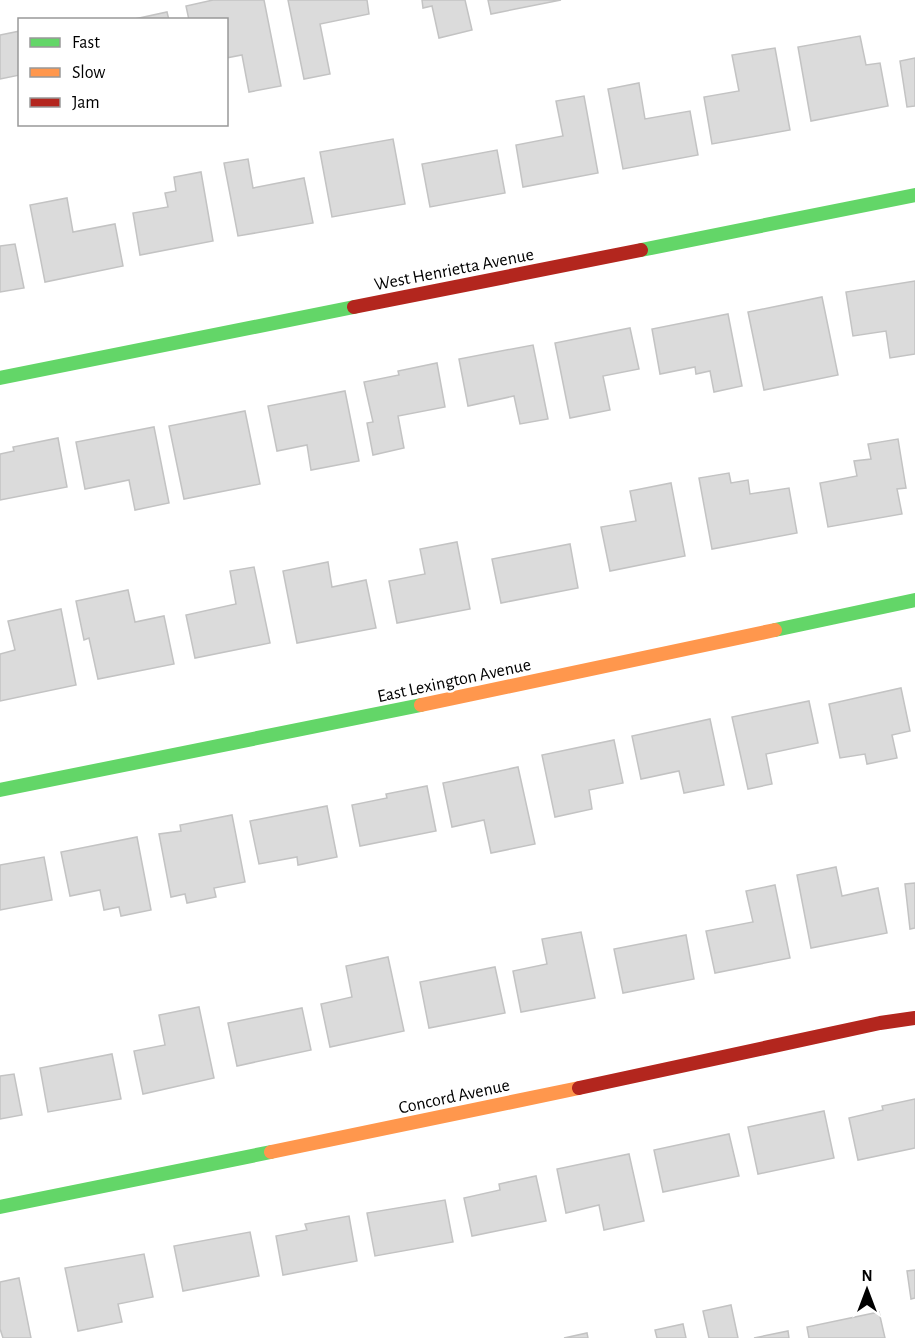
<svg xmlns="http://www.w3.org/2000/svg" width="915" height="1338" font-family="'Alegreya Sans',sans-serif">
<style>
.building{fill:#dbdbdb;stroke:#c3c3c3;stroke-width:1.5}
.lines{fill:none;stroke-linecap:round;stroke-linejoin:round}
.fast{stroke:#63d668;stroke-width:14}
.slow{stroke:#ff974d;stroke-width:14}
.jam{stroke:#b3261e;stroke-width:14}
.labels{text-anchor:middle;stroke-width:4.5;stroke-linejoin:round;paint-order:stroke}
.street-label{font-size:18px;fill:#000;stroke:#fff}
</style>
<rect width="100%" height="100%" fill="#fff"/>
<g class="building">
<path d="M213,0H264L281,86L249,92L242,55L226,58V20H189L186,6Z"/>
<path d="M288,0H367L369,14L320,24L330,74L304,79Z"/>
<path d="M422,0H465L472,30L439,38L432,6L423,8Z"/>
<path d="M488,0H561L491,14Z"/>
<path d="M167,12L169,20H130Z"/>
<path d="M20,31V75L0,79V35Z"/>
<path d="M860,36L866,65L880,63L888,106L811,121L798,47Z"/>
<path d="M775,48L790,130L712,144L704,97L739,91L732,55Z"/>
<path d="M915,58V106L907,107L900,61Z"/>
<path d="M639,83L645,119L690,111L698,155L623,169L608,89Z"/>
<path d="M584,96L598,173L523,187L516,145L563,136L556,101Z"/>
<path d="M393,139L405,204L332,217L320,152Z"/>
<path d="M497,150L505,193L430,207L422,164Z"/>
<path d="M248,159L253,188L304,178L313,223L238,236L224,163Z"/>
<path d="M201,172L213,241L140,255L133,213L168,207L165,193L176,191L174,177Z"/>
<path d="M67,198L73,232L115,224L123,266L45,282L30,205Z"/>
<path d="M15,244L24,288L0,292V246Z"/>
<path d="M915,281V354L890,358L886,331L853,336L846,292Z"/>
<path d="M822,297L838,375L764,390L748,312Z"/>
<path d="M728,314L742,386L714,392L710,371L696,374L695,367L660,374L652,329Z"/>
<path d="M630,328L639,369L603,376L610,410L570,418L555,343Z"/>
<path d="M533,345L548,419L520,424L514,396L468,406L459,359Z"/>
<path d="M437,363L445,407L398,416L404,448L373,455L367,423L373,422L364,382L399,375L398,371Z"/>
<path d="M345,391L359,461L311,470L307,445L277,451L268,406Z"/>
<path d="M245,411L260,484L184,499L169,426Z"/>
<path d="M154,427L169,503L135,510L129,480L85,489L76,442Z"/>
<path d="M58,438L67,487L0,500V454L14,451L13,447Z"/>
<path d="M898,439L906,488L897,489L902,514L828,527L820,483L857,476L854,461L871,459L868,444Z"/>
<path d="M729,473L731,483L748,480L750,494L789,488L797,533L712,549L699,478Z"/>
<path d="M671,483L685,556L610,571L601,527L636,521L630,491Z"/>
<path d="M457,542L470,609L397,623L389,581L425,574L420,549Z"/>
<path d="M570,544L578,588L501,603L492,559Z"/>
<path d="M328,562L332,587L366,580L376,628L297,643L283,571Z"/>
<path d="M254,567L270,643L195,658L186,615L236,604L230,571Z"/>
<path d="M128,590L135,622L164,616L174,664L98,679L89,638L84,640L76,601Z"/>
<path d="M61,609L76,685L0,701V654L15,650L8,621Z"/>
<path d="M901,688L910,731L892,735L897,758L867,764L865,754L840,758L829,704Z"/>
<path d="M809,701L818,743L766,754L772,784L748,789L732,717Z"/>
<path d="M710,719L724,785L684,793L679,771L641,779L632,736Z"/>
<path d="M614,740L623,783L589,790L592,809L555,817L542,755Z"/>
<path d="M518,767L535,844L491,853L484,820L452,827L443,783Z"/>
<path d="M427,786L436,831L360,846L352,805L387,798L386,794Z"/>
<path d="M327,806L337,857L298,865L297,857L259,864L250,821Z"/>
<path d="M232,815L245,882L214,888L216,897L187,903L185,894L171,897L159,834L181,831L180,825Z"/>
<path d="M137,837L151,910L121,916L119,907L104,910L100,890L70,896L61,852Z"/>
<path d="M44,857L52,900L0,910V865Z"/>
<path d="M836,867L842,896L878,888L887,933L811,948L797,875Z"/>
<path d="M915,883V928L910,929L905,884Z"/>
<path d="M775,885L790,958L715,973L706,931L753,922L746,891Z"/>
<path d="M581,932L595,998L521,1012L513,971L547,964L542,939Z"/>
<path d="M686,935L694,979L623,993L614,949Z"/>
<path d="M388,957L404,1031L330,1047L321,1004L352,997L346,966Z"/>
<path d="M495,967L505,1013L429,1028L420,982Z"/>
<path d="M199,1007L214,1078L143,1094L134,1051L165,1045L159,1015Z"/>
<path d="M302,1008L311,1050L237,1066L228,1023Z"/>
<path d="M112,1054L121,1099L48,1112L40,1068Z"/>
<path d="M14,1074L22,1115L0,1119V1076Z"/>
<path d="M915,1099V1148L858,1160L849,1118L883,1110L882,1106Z"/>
<path d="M824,1111L834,1158L758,1174L748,1127Z"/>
<path d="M729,1134L739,1176L663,1192L654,1150Z"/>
<path d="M629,1154L644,1221L604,1230L599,1205L566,1213L557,1169Z"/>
<path d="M536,1176L546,1221L472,1236L464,1198L500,1190L499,1184Z"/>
<path d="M445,1200L453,1242L375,1256L367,1213Z"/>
<path d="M349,1216L357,1261L283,1275L276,1236L307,1230L305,1224Z"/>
<path d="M250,1232L259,1276L183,1291L174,1246Z"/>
<path d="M144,1254L153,1297L118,1304L122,1322L78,1331L65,1268Z"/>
<path d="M915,1270V1298L911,1299L907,1271Z"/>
<path d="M19,1278L31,1338H3L0,1329V1282Z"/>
<path d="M731,1305L738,1338H709L703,1311Z"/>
<path d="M879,1312L885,1338H809L807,1327Z"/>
<path d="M683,1324L686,1338H657L655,1330Z"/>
<path d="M788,1331L789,1338H754Z"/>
<path d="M587,1333L588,1338H564Z"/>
</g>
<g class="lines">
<g class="fast">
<path d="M641,250L915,195"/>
<path d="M0,378L354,307"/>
<path d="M775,630L915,600"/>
<path d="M0,790L421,705"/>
<path d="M0,1207L271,1152"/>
</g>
<g class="slow">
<path d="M421,705L775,630"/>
<path d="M271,1152L579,1088"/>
</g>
<g class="jam">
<path d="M354,307L641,250"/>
<path d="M579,1088L880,1023L915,1018"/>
</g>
</g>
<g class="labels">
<g class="street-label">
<text transform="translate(454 269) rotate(-11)" y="6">West Henrietta Avenue</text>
<text transform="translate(454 680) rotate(-12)" y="6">East Lexington Avenue</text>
<text transform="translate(454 1096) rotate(-12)" y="6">Concord Avenue</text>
</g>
</g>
<rect x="18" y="18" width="210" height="108" fill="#ffffff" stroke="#999999" stroke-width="1.5"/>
<rect x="30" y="38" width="30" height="9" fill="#63d668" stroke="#999999" stroke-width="1.5"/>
<text x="72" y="48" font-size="18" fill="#000000">Fast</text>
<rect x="30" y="68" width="30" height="9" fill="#ff974d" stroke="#999999" stroke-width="1.5"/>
<text x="72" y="78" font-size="18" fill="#000000">Slow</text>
<rect x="30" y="98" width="30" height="9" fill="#b3261e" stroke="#999999" stroke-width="1.5"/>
<text x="72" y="108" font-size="18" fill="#000000">Jam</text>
<g transform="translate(867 1290)" stroke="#ffffff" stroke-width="4.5" paint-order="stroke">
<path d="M0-4.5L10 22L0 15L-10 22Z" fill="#000000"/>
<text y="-9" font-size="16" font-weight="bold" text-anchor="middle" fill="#000000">N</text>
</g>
</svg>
